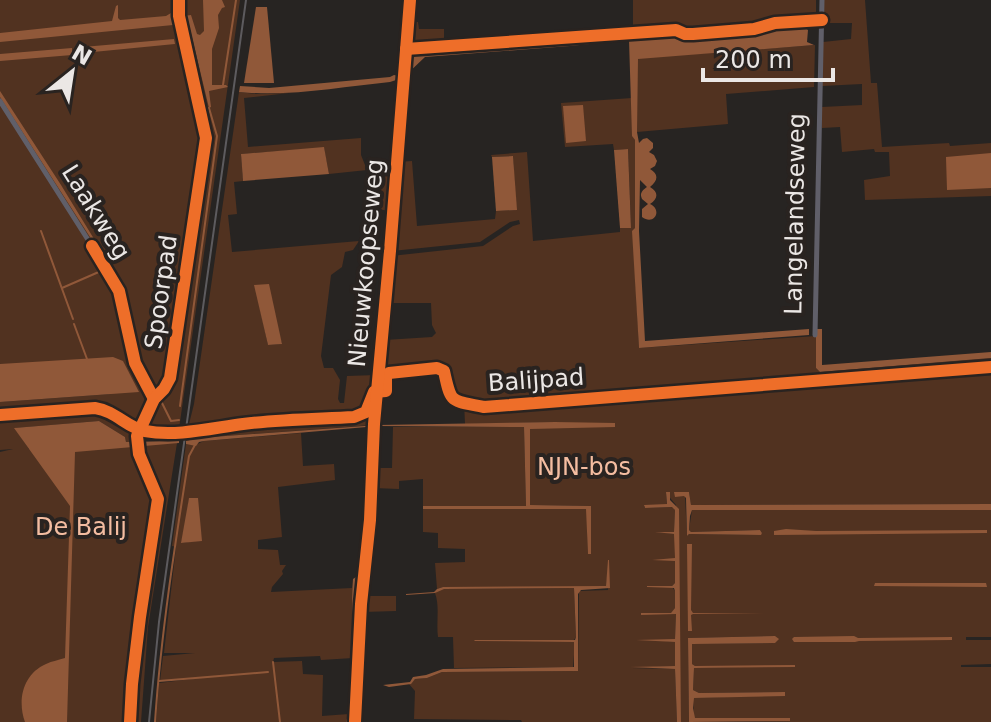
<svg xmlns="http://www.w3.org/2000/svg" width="991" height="722" font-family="'DejaVu Sans',sans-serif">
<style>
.green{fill:#513220;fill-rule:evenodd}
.water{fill:#905839}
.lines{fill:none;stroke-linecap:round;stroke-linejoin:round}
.stream{stroke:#905839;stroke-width:2}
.minor{stroke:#605f69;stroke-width:5}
.tram{stroke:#5d5b5e;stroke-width:2}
.cycleway-casing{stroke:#292320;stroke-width:17}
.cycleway{stroke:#ee6e29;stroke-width:12}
.labels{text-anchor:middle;stroke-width:8;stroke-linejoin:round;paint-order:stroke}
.street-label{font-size:24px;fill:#ebe7e5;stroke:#292320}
.park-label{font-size:24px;fill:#f4bda1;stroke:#292320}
</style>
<rect width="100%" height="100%" fill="#272422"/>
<g class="green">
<path d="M0,0H240L179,429L154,431L142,429L156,399L164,395L150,394L152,400L138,427L107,409L97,410L106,412L135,429L136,442H126L125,437L99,421L15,428L29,449L177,443L148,627L141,722H0V452L13,449L0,450V417L92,410L0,413V402L111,394L0,390Z"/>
<path d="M633,0H816V16L764,20L760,26L691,31L678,27L633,30Z"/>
<path d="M824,0H865L871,83H877L882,147L949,143L950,146L991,143V196L865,200L864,180L890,176L889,152H875L874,149L842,152L840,127L822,128V107L862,105V84L822,86L823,42L851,39L852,23H823Z"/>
<path d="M411,9H415L414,22H418L419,29H444V43L407,46Z"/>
<path d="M815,45L814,87L726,94L728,124L637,132V61L639,58Z"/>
<path d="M239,92L257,94L289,93L244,98L248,147L361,138V155L367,170L329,174L324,148L241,154L243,181L234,182L237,214L228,215L232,252L359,241L353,250L345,252L342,267L331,275L321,356L324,368H333L340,380L338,399L340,403H344L347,376L377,375L376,388C366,395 370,408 359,414L250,422L215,429L188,428L194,404ZM255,285L282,343L281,344L268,345Z"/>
<path d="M632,98V135L635,140V228L633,232L639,348L816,336V368L820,372L991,358V504L691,505L689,492L685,496L687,536L689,534L760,535L762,533L760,530L691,532L689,530L692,510H991V637H966V640H991V664L961,665V667H991V722H733L790,721L789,718H694L693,698L785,695V692L699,693L693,690L694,668L795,666H695L692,664V644L775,643V636L688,638L689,722H681L676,505L666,493L667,505L644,506L645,508L673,507L675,510L674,532H658L675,534V583L672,586L647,587H672L675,591V608L671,614H676L675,640H654L675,642V666L631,668L675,669L677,722H522L521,720L414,719L415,691L409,684L415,679L427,678L442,672L578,671L579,591L608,590L609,561L606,587H443L437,589L435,563L465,562V549L438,548V533L423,532V509H587L588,554L591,506L530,505V428L615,426L555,422L465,424L464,401L451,396L446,372L438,367L391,370L386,374L384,390H380L385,340L432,337L436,333L432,325L431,303H388L391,256L483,246L513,226L520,224L519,220L510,222L480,242L392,251L398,162L412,161L417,226L495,219L496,211L516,210L513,156L492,157L491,155L527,152L533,241L620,232V228L631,227L628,149L614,150L613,144L565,147L561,103Z"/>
<path d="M375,167H392L388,211L379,209L377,175Z"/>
<path d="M374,394H376L372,425L200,438L186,441L189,433L233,429L249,425L359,417L368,410Z"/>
<path d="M393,427H524L526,506H423V479L399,481V489L374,488V468H392Z"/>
<path d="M301,433L303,466L334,464L335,480L278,487L282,537L258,540V549L278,550L280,565H286L282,571L283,574L272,587L271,592L352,588L353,658L321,660L320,656L274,658L273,662L302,661L303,674L323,675L322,716L349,714L346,722H156L159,683L192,679L160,681L163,656L195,653H164L176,547L172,546L186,444L195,445L204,441ZM197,498L201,540L182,543L189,499Z"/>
<path d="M574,588L576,637L573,641L575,643L573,667L454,668L453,637H438C436,623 440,606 435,593L440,589Z"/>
<path d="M364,596H396V611L363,612Z"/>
</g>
<g class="water">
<path d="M203,0H222L225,7L222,8L218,15L219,28L212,49V85H226L228,87L209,91L211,107L209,108L189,25L185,24L184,16L191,15L197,34L200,35L204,31Z"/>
<path d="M118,5V18L120,20L166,16L171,13L174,21L173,25L0,42V33L112,21L116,6Z"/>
<path d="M256,7H267L274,83H244Z"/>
<path d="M802,25L808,30L807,42L814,45L638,59L637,132L639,143L643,139L647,138L653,143V148L649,152L654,155L657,161L655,166L650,169C659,174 658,181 650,187C659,192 658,199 650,204C663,210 654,226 642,217V209L648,204L642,199C639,193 643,190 647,187L640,180L639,231L645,341L809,329V335L639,348L632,231L635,228V140L632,136L629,40L570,46L425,57L405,76L409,51C472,49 536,42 599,37C620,36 668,30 684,38L759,32L769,27Z"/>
<path d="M174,39L175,44L83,53L82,50L83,47Z"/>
<path d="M72,48V55L0,61V54Z"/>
<path d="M394,75L399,76V79L390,82C340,87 289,97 239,92L240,86L269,88L390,77Z"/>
<path d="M0,91L61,185L121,283L125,297L123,298L118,284L90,237L0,97Z"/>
<path d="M583,105L586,141L566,143L563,106Z"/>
<path d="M324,147L329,174L243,181L241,154Z"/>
<path d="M628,149L631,228H620L614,150Z"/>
<path d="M991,153V188L947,190L946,157Z"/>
<path d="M513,156L517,210L496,211L492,157Z"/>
<path d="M269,284L282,344L268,345L254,285Z"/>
<path d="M816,329H822V365L991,352V358L820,372L816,368Z"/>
<path d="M113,357L123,361L139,392L0,402V364Z"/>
<path d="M99,421L125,437L126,442L179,441V443L75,452L67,722H25C17,700 23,674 46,664C52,661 59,660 65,658L70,506L14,428Z"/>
<path d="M555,422L615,423V427L530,429V505L591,506V554H588L586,509H423V506H526L524,427L378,426L204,441L199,442L196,446L186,444V441L198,438L378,425Z"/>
<path d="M666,492H670V500L679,509L681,722H677L675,669L630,667L675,666V642L636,640L675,639L676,614L641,615V613H671L675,608V591L674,588L647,587V586H672L675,583V561L652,560L675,558L674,534L655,532H674L675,510L672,507L645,508L644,505L667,504Z"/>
<path d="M674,492H689L691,505L991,504V510H692L690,516L689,530L691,532L760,530L762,533L761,535L689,534L687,536L686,498L684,496L675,497Z"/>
<path d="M189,498H198L202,541L181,543Z"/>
<path d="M786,529L816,531L987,530V533L774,535V531Z"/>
<path d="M687,544H692L691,610L693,613H766L693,614L691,615L692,631H688Z"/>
<path d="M608,560H609L610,588L581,590L578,594V671L442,672L427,678L415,679L411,684L389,687L383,685L410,682L413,677L426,675L443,669L574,667V642L474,641L475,640H575L576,637L574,588L444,589L435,593L406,595V594L434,592L437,589L443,587L606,586Z"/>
<path d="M356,577L359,578L352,722H346C360,677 349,626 353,579Z"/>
<path d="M875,583H986L987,587L874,586Z"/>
<path d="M775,636L779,639L775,643L692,644V664L695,666L795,665V667L694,668L693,690L699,693L785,692V696L694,698L693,708L695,718H790V721L689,722L688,638Z"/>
<path d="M854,636L858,638L952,637V640L859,641L855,642H794L792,639L794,637Z"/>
</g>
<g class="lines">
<g class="stream">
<path d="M223,85L236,0"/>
<path d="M41,231L73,319"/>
<path d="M62,288L101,271"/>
<path d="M74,324L87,359"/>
<path d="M160,399L171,421L179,420"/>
<path d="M180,406L217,136L209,108"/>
<path d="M273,662L280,722"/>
<path d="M159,681L268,672"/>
<path d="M155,722C161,633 175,544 189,456L196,443"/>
</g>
<g class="minor">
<path d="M0,101L92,246"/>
<path d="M815,335L822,0"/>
<path d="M355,722L361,604L370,520L374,424L390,251L410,0"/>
</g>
<path class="tram" d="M149,722L159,622L246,0"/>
<defs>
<g id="cycleway">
<path d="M406,49L676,30L685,34H693L754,29L775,23L822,20"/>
<path d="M92,246L119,291L135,363L154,399"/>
<path d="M0,415L95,408C116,411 127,428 145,431C176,437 212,428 243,424C280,419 317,419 354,417L366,412L374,392L386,391V377L389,373L437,368L444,371C451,404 450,400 484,407L991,367"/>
<path d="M130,722L132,684L140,617L158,499L139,454L137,436L154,399L164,389L170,378L206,138L179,16V0"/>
<path d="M355,722L361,604L370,520L374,424L390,251L410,0"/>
</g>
</defs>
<use href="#cycleway" class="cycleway-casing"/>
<use href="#cycleway" class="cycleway"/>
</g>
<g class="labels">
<g class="street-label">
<text transform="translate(96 212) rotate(58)" y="8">Laakweg</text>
<text transform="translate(795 214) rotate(-89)" y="8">Langelandseweg</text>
<text transform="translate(366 263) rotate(-85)" y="8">Nieuwkoopseweg</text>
<text transform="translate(161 292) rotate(-82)" y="8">Spoorpad</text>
<text transform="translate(536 380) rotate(-4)" y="8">Balijpad</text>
</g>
<g class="park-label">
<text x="584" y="475">NJN-bos</text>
<text x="81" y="535">De Balij</text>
</g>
</g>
<g transform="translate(72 72) rotate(30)" stroke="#292320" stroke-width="6" paint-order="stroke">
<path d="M0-6L14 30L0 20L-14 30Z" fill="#ebe7e5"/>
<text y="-12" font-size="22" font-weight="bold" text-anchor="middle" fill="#ebe7e5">N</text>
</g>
<path d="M703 68v12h130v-12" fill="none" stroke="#ebe7e5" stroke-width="4"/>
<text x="715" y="68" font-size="24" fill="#ebe7e5" stroke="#292320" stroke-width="6" paint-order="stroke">200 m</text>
</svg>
